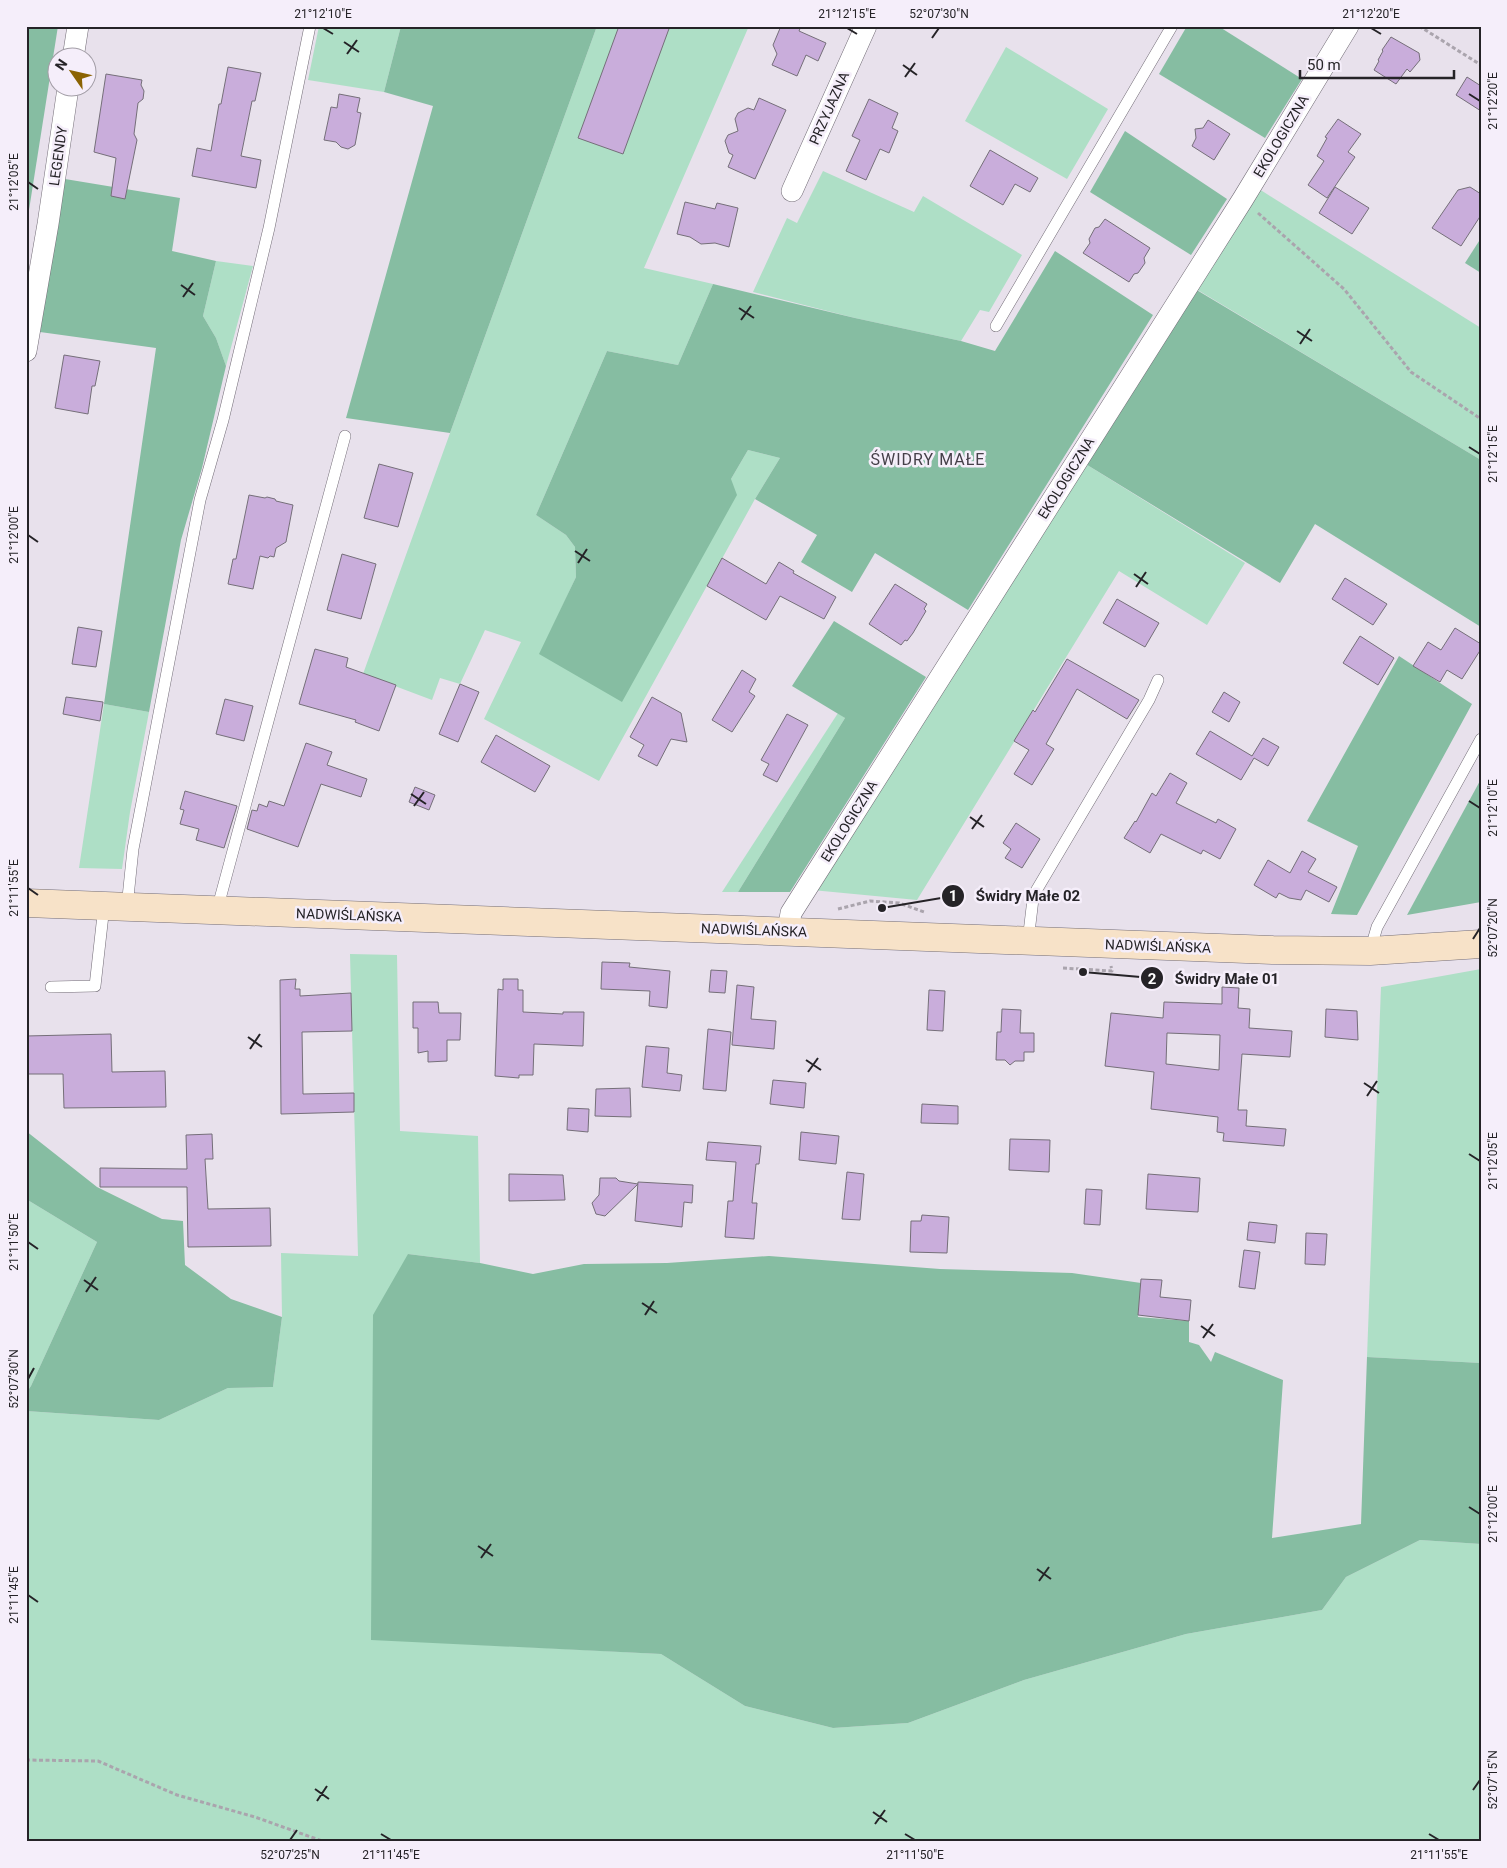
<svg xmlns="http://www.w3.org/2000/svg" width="1507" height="1868" font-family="Roboto,sans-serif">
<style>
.green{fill:#aedfc6}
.forest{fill:#86bda2}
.building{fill:#c9addb;stroke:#756f79;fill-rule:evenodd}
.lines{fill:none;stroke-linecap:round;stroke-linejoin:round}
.lane-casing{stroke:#746e78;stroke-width:12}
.street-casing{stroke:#746e78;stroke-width:22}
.secondary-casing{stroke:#746e78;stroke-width:29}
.path{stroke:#aaa4ad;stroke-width:3;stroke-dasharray:4 2.5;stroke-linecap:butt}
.lane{stroke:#fff;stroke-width:11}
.street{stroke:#fff;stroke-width:21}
.secondary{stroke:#f7e2c8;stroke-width:28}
.ticks{fill:none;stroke:#252327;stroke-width:2}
.labels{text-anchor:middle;stroke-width:5;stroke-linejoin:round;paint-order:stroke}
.street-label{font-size:14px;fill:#252327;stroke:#f5eefa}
.quarter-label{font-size:16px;letter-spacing:1px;fill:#454049;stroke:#f5eefa}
.leader{fill:none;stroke:#252327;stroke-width:2}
.callout-dot{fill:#252327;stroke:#f5eefa;stroke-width:2}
.mark-label{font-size:15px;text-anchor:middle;font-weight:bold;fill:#fff}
.callout-label{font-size:15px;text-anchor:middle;font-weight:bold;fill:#252327;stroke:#f5eefa;stroke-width:5;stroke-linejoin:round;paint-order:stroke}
.neatline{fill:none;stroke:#252327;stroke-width:2}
.ticks-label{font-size:12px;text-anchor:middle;fill:#252327}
</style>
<rect width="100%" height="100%" fill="#e8e1ec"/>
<g class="green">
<path d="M319,26H401L384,92L308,80Z"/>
<path d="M597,26H749L644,268L713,284L678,365L607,351L536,515L566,535L575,547L576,577L540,654L731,479L748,450L780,458L755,499L599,781L484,719L521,642L485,630L460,684L440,678L432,700L363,674Z"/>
<path d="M1006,47L1108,109L1067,179L965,121Z"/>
<path d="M823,171L914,212L923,196L1022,255L989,312L980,310L961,341L855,318L753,292L787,218L797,223Z"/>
<path d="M1259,189L1481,328V460L1196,289Z"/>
<path d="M216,261L253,266L226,366L216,338L203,316Z"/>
<path d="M1084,463L1245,563L1207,625L1119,571L917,900L812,890Z"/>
<path d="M104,704L149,712L130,812L122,869L79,868Z"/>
<path d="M838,713L845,718L738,892H722Z"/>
<path d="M350,954L397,955L400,1131L478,1136L480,1263L408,1254L371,1639L661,1654L745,1706L833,1728L908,1723L1024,1680L1186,1634L1322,1610L1346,1577L1420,1540L1481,1544V1842H26V1411L159,1420L228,1388L273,1387L282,1317L281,1253L358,1256Z"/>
<path d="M1481,969V1363L1367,1357L1381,987Z"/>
<path d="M26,1199L97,1242L31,1386L26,1393Z"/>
</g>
<g class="forest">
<path d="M26,26H58L26,229Z"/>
<path d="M401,26H597L450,433L346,418L433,106L384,92Z"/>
<path d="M1187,26H1218L1302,79L1265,138L1159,74Z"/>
<path d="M1125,131L1227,199L1191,255L1090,192Z"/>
<path d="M65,179L180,198L172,251L216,261L203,316L216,338L226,366L202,468L181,540L149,712L104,704L156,348L40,332Z"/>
<path d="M1481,238V273L1465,263Z"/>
<path d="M1055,251L1153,315L968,610L875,553L852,592L801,562L817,535L755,499L780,458L748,450L731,479L737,495L622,702L539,654L576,577L575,547L566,535L536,515L607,351L678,365L713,284L855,318L961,341L995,351Z"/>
<path d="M1195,289L1481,460V627L1315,524L1280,583L1084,463Z"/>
<path d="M834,621L926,677L790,892H738L845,718L792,686Z"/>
<path d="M1399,656L1472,704L1357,915L1331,914L1358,846L1307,821Z"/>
<path d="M1481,779V902L1407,915Z"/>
<path d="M26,1131L97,1187L162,1219L183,1221L185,1265L231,1299L282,1317L273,1387L228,1388L159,1420L26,1411V1393L31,1386L97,1242L26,1199Z"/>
<path d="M408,1254L480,1263L533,1274L584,1264L667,1263L769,1256L940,1269L1072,1273L1141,1283L1138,1317L1189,1321V1342L1199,1345L1211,1362L1215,1352L1283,1380L1272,1538L1361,1524L1367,1357L1481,1363V1544L1420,1540L1346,1577L1322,1610L1186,1634L1024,1680L908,1723L833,1728L745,1706L661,1654L371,1640L373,1315Z"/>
</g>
<g class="building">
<path d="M619,26H670L623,154L578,138Z"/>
<path d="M781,26H801L799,31L826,43L818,61L806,55L797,76L772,65L777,54L773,45Z"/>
<path d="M1391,37L1419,53L1420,60L1410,72L1407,69L1396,84L1374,70L1379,61L1378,60L1383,51L1382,50Z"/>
<path d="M228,67L261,73L255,101H252L241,156L261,160L256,188L192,176L197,148L211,151L219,104H221Z"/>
<path d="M106,74L142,80L141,85L144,91L143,99L138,103L134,134L137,140L125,199L111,196L116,158L94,152Z"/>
<path d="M1467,77L1481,86V111L1456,95Z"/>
<path d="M339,94L360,98L357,112L361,113L355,145L348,149L341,147L336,142L324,140L331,107L337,108Z"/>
<path d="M759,98L786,110L755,179L728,167L733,155L729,153L725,141L728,135L738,131L735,119L738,113L748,108L754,110Z"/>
<path d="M869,99L898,113L892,128L898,131L889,153L880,149L866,180L846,171L860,140L852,136Z"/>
<path d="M1338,119L1361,134L1348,152L1355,157L1327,198L1308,185L1324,161L1317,156L1327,138L1325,137Z"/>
<path d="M1208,120L1230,134L1214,160L1192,146L1196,138L1195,129L1203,128Z"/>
<path d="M990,150L1038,178L1030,192L1015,184L1003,205L970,186Z"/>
<path d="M1335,187L1369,208L1352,234L1319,213Z"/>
<path d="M1470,187L1481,194V215L1461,246L1432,228L1458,190Z"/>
<path d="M685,202L715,209L717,203L738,208L729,247L715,243L701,244L690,237L677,234Z"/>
<path d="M1105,219L1150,248L1144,258L1145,263L1138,273L1134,274L1129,282L1083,253L1090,243L1089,239L1095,228L1099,227Z"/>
<path d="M64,355L100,361L95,386H92L88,414L55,408Z"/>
<path d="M379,464L413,473L398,527L364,518Z"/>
<path d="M249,495L265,498L267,497L275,499L276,501L293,505L286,542L276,548L274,557L270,556L268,558L260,556L253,589L228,584L233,559H236Z"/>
<path d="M342,554L376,564L361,619L327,610Z"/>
<path d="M722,558L766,584L779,562L794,571L793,573L836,597L824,619L780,596L766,620L707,586Z"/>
<path d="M1345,578L1387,604L1373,625L1332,599Z"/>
<path d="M895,584L927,604L924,609L926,611L913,633L907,641L905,640L901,645L869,624Z"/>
<path d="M1117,599L1159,623L1145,647L1103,623Z"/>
<path d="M78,627L102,631L96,667L72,664Z"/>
<path d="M1455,628L1481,644V649L1462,679L1447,670L1440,682L1413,666L1428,642L1441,650Z"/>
<path d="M1360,636L1394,658L1378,685L1343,663Z"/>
<path d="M315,649L348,658L346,667L396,685L379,731L355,722L356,720L299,704Z"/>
<path d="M1067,659L1139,700L1127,719L1077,689L1046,744L1054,749L1032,785L1014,774L1029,750L1014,741L1033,710L1035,712Z"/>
<path d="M742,670L756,679L749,692L755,696L732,732L712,720Z"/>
<path d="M460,684L479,692L458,742L439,734Z"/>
<path d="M1224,692L1240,702L1229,722L1212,712Z"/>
<path d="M66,697L103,702L100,721L63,714Z"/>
<path d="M652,697L681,713L687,742L671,739L657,766L638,756L644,745L630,737Z"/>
<path d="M225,699L253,706L244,741L216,734Z"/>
<path d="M787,714L808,725L777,782L763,775L769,764L761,760Z"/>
<path d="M1210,731L1252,756L1263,738L1279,747L1268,766L1254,758L1241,780L1196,754Z"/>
<path d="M496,735L550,766L535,792L481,762Z"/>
<path d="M306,743L332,752L327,765L367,779L361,797L321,784L298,847L247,829L252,810L257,811L259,804L267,807L269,801L284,806Z"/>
<path d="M1170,773L1187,783L1176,803L1216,823L1218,819L1236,829L1220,859L1203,850L1201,854L1161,834L1150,853L1124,838L1135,821L1136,822L1152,793L1156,796Z"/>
<path d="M415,787L435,795L429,810L409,802Z"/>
<path d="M185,791L237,806L224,848L196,840L199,829L180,824L184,810L180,809Z"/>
<path d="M1016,823L1040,839L1022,868L1005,858L1011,849L1003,843Z"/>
<path d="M1302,851L1316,859L1308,872L1337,887L1329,902L1306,890L1301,900L1289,898L1279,893L1276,898L1254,885L1268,860L1290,873Z"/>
<path d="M602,962L630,963L629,967L670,971L667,1008L649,1006L650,991L601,989Z"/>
<path d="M711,970L727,971L725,993L709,992Z"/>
<path d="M296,979L295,989H300V996L351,993L352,1031L302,1032L303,1094L354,1093V1112L281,1114L280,980Z"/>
<path d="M503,979H518V990H523V1012L563,1014V1012H584L583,1046L534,1044L533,1075H519V1078L495,1076L498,989L503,990Z"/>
<path d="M737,985L754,987L751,1019L776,1021L774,1049L732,1045Z"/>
<path d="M1222,987L1239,988L1238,1008L1250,1009L1249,1028L1292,1031L1290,1057L1242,1054L1238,1110H1247L1246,1126L1286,1129L1284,1146L1223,1141L1224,1133L1217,1132L1218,1117L1151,1109L1154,1072L1105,1066L1111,1013L1163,1018L1164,1002L1222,1004ZM1167,1033L1220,1035L1219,1070L1166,1064Z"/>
<path d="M929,990L945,991L943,1031L927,1030Z"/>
<path d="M413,1002H438L439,1013H461L460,1040H447V1061L428,1062V1051L418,1053V1028H413Z"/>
<path d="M1002,1009L1021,1010L1020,1033H1034V1052H1024V1061H1015L1010,1065L1005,1060H996L997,1032H1001Z"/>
<path d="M1326,1009L1357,1011L1358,1040L1325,1037Z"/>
<path d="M708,1029L731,1032L726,1091L703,1089Z"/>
<path d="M111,1034L112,1072L165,1071L166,1107L64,1108L63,1074H26V1036Z"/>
<path d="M646,1046L669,1048L667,1073L682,1075L680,1091L642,1087Z"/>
<path d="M773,1080L806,1083L804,1108L770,1104Z"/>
<path d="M630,1088L631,1117L595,1116L596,1089Z"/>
<path d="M922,1104L958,1106V1124L921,1123Z"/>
<path d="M568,1108L589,1109L588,1132L567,1130Z"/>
<path d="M801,1132L839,1136L836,1164L799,1160Z"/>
<path d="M212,1134L213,1159H205L208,1209L270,1208L271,1246L188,1247L187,1187H100V1168L187,1169L186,1135Z"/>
<path d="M1010,1139L1050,1140L1049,1172L1009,1170Z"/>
<path d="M708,1142L761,1146L759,1164H756L752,1203H757L754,1239L725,1237L728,1201H733L736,1162L706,1160Z"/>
<path d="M847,1172L864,1174L860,1220L842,1219Z"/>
<path d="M509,1174L563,1175L565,1200L509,1201Z"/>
<path d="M1148,1174L1200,1178L1198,1212L1146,1209Z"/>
<path d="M600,1178H616L619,1181L638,1184L605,1216L596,1214L592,1203L599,1195Z"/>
<path d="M638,1182L693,1185L692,1203L684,1202L682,1227L635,1221Z"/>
<path d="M1086,1189L1102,1190L1100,1225L1084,1224Z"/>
<path d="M922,1215L949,1217L947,1253L910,1252L911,1221H921Z"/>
<path d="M1249,1222L1277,1225L1275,1243L1247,1240Z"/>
<path d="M1306,1233L1327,1234L1325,1265L1305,1264Z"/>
<path d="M1244,1250L1260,1252L1255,1289L1239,1287Z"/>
<path d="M1141,1279L1162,1280L1160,1297L1191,1300L1189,1321L1138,1315Z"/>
</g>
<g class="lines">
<defs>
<g id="lane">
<path d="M996,326L1172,26"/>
<path d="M127,907L133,849L200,500L223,420L269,228L310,26"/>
<path d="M217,910L345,436"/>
<path d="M1028,941L1033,899L1036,891L1149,700L1158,680"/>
<path d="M1370,951L1377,927L1481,739"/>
<path d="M51,987L95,986L104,906"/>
</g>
<g id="street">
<path d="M73,58L78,26"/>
<path d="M792,191L866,26"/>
<path d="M26,351L48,224L68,88"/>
<path d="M788,931L791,913L1243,199L1348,26"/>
</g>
<path id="secondary" d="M26,903L1273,950L1370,951L1481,944"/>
</defs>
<use href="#lane" class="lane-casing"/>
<use href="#street" class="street-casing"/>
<use href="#secondary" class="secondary-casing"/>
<g class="path">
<path d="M1419,26L1481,65"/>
<path d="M1258,213L1344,289L1411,372L1481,419"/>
<path d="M838,909L870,901L899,903L924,912"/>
<path d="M1063,968L1112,971L1111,966"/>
<path d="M26,1760L98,1761L177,1795L255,1817L325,1842"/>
</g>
<use href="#lane" class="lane"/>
<use href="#street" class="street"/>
<use href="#secondary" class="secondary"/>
</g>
<path class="ticks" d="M323,28L333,34M847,28L857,34M1371,28L1381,34M932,38L939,28M344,42L359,52M347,54L357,40M903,65L917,75M905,77L915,63M1469,94L1480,101M28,182L38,189M181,285L195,295M183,297L193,283M739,308L754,318M741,320L751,306M1297,331L1312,341M1300,344L1310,329M1469,447L1480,454M28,535L38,542M575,551L590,561M578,563L587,549M1134,574L1148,584M1136,587L1146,572M411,794L426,804M1469,801L1480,808M414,806L424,792M970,817L984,827M972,829L982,815M28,888L38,895M1473,939L1480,928M248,1037L262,1047M250,1049L260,1034M806,1060L821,1070M808,1072L818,1058M1364,1083L1379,1093M1367,1096L1377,1081M1469,1154L1480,1161M28,1242L38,1249M84,1280L98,1290M86,1292L96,1277M642,1303L657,1313M645,1315L654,1301M1201,1326L1215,1336M1203,1338L1213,1324M28,1379L34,1368M1469,1507L1480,1514M478,1546L493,1556M481,1558L491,1544M1037,1569L1051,1579M1039,1581L1049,1567M28,1595L38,1602M315,1789L329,1799M1473,1790L1480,1780M317,1801L327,1786M873,1812L887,1822M875,1824L885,1810M381,1834L391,1840M905,1834L915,1840M1429,1834L1439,1840M290,1840L297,1830"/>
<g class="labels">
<g class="street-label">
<text transform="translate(829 108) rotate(-66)" y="5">PRZYJAZNA</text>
<text transform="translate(1281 136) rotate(-59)" y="5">EKOLOGICZNA</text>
<text transform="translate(58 156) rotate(-82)" y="5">LEGENDY</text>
<text transform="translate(1066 478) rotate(-58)" y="5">EKOLOGICZNA</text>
<text transform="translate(849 821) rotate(-58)" y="5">EKOLOGICZNA</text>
<text transform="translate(349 915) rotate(2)" y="5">NADWIŚLAŃSKA</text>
<text transform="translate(754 930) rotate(2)" y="5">NADWIŚLAŃSKA</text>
<text transform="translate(1158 946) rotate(2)" y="5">NADWIŚLAŃSKA</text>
</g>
<g class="quarter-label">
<text x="928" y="465">ŚWIDRY MAŁE</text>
</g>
</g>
<path class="leader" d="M882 908L953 896M1083 972L1152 978"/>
<g class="callout-dot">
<circle cx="882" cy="908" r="5"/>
<circle cx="1083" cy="972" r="5"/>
<circle cx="953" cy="896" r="12"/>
<circle cx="1152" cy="978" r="12"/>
</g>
<g class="mark-label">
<text x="953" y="901">1</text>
<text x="1152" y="984">2</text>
</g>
<g class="callout-label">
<text x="1028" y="901">Świdry Małe 02</text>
<text x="1227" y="984">Świdry Małe 01</text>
</g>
<rect width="1507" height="1868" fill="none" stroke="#f5eefa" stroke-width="55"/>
<g transform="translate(72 72) rotate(304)"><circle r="24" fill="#f5eefa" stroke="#a29da6"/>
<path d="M0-4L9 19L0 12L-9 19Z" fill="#8b6303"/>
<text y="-8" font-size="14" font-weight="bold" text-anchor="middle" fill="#252327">N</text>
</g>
<path d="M1300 70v8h154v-8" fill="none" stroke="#252327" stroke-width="2.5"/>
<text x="1307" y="70" font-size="15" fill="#252327" stroke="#f5eefa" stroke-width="4" paint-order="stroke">50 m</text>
<rect x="28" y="28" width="1452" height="1812" class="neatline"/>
<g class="ticks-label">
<text x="323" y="18">21°12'10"E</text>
<text x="847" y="18">21°12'15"E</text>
<text x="939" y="18">52°07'30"N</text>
<text x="1371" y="18">21°12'20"E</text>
<text transform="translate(1493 101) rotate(-90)" y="4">21°12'20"E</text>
<text transform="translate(14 182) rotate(-90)" y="4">21°12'05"E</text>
<text transform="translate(1493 454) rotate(-90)" y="4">21°12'15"E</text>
<text transform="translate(14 535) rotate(-90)" y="4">21°12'00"E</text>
<text transform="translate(1493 808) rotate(-90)" y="4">21°12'10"E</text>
<text transform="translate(14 888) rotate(-90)" y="4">21°11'55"E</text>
<text transform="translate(1493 928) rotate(-90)" y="4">52°07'20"N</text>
<text transform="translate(1493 1161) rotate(-90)" y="4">21°12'05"E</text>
<text transform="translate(14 1242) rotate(-90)" y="4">21°11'50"E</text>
<text transform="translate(14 1379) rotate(-90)" y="4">52°07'30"N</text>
<text transform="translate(1493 1514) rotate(-90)" y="4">21°12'00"E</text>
<text transform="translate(14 1595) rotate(-90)" y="4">21°11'45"E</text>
<text transform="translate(1493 1780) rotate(-90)" y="4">52°07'15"N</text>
<text x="290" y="1859">52°07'25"N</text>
<text x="391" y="1859">21°11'45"E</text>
<text x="915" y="1859">21°11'50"E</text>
<text x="1439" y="1859">21°11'55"E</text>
</g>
</svg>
